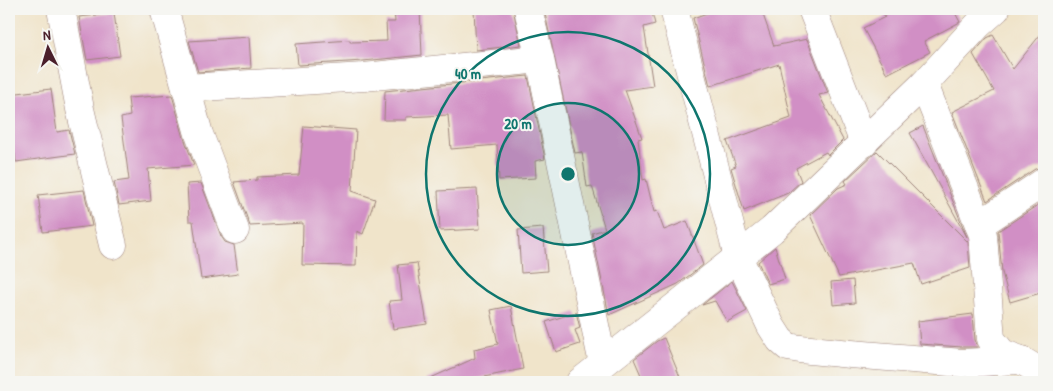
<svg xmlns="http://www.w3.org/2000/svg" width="1053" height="391" font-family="'Patrick Hand',sans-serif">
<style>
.building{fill:#d18fc5}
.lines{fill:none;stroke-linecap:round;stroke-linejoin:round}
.minor-casing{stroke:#9d827a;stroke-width:29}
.minor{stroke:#fff;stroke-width:28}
.ring{fill:none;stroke:#0f766e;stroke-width:2.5}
.centre{fill:#0f766e;stroke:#f6f6f2;stroke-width:2.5}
.ring-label{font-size:15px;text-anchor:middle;font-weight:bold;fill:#0f766e;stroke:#f6f6f2;stroke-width:4;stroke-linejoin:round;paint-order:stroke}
</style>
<rect width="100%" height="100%" fill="#f6f6f2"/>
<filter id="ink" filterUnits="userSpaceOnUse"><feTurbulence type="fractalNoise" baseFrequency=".02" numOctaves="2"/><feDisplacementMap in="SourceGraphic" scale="10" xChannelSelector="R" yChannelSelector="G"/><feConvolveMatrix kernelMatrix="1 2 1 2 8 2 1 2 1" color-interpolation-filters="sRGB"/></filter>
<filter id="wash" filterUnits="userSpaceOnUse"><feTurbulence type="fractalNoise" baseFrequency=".0096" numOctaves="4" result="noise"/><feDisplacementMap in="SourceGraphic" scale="20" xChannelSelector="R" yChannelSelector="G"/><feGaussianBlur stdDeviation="1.12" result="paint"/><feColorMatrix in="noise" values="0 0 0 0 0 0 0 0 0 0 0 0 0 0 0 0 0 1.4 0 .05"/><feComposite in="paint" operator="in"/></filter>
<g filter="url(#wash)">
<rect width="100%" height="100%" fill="#f0e4ca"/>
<g id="blocks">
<g class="building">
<path d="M394,9H420L422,55L363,61L298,65L296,44L350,40V42L387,41L386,22H395Z"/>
<path d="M474,9H513L521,45L476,50Z"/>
<path d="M544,9H651L655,24L644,27L653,86L625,90L642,138L638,139L643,180L646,179L654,212L657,211L664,230L687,221L703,265L678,284L609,315L592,233L605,229L592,186L587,187L582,152L575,153Z"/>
<path d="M718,9H761L774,46L807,39L828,93L819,95L843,140L828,155L826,152L796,168L801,181L788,193L744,211L731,168L736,166L727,141L791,118L779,64L710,86L693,18Z"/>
<path d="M881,9H953L960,22L924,41L930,52L887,74L863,28L885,17Z"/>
<path d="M114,13L120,56L87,60L79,17Z"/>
<path d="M1044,30V167L1035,169L987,201L952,112L994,91L973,54L987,38L993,35L1013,69Z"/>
<path d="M249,37L251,68L198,72L189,41Z"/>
<path d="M528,76L545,159L535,161L536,178L499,180L497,145L451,149L448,115L406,117V120H384L385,91Z"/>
<path d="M51,89L57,132L69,130L75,154L16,162L15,154L9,156V94Z"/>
<path d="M172,95L184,138L194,165L148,169L151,201L119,205L114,182L129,180L121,118L130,116L128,98Z"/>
<path d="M304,126L356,130L352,191L375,199L363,234L357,231L356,266L302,265L303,223L250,226L234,182L257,180V177L299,175Z"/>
<path d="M923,126L967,237L910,133Z"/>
<path d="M877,151L968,242L970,268L921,284L914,263L839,277L810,215L838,188L847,184L845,181Z"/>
<path d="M201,183L221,236L225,242L234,245L238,274L201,279L193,221H189L187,184Z"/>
<path d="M477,189L480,229L440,231L438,191Z"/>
<path d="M84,190L92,226L43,232L38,195Z"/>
<path d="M1044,201V292L1010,302L1002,272L998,231Z"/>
<path d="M543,228L547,271L521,273L518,230Z"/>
<path d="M775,247L785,279L768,284L758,262Z"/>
<path d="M417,263L427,324L393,329L389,301L402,300L398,265Z"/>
<path d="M853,280L855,303L833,305L831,282Z"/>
<path d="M732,281L747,311L727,322L715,301L702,305Z"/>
<path d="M511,306L523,369L460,382H422L475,358L474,349L498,344L491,310Z"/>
<path d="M576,312L580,328L575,330L580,344L556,352L546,322Z"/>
<path d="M973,314L975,340L978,347H962L920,344L918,321Z"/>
<path d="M664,338L682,382H644L634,359L657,341Z"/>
<path d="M994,377V382H963V379Z"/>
</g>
</g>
</g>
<g filter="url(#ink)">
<use href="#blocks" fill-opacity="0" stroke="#9d827a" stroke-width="1"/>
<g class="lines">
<defs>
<g id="minor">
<path d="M61,9L80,109L113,245"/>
<path d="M164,9L199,134L235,230"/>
<path d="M528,9L540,59L603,364"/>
<path d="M674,9L738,257L771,326L780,340L788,347L800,349L851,354L962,363L1021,360"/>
<path d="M812,9L864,143"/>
<path d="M924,84L983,235L991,339L1002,353L1021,360L1039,371L1043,382"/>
<path d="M186,88L364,77L540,59"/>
<path d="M979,225L1044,182"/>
<path d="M580,382L772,230L924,84L978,25L996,9"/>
</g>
</defs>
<use href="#minor" class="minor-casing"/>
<use href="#minor" class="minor"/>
</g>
</g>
<circle cx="568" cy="174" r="71" fill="#0f766e" fill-opacity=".12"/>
<g class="ring">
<circle cx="568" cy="174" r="71"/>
<circle cx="568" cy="174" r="142"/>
</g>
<circle cx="568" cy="174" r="8" class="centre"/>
<g class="ring-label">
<text x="468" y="79">40 m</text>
<text x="518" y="129">20 m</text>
</g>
<rect width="1053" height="391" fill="none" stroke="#f6f6f2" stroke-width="30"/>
<g transform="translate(48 48) rotate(355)" stroke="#f6f6f2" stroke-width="4" paint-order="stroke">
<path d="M0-4L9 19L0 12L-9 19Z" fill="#4a1f2b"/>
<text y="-8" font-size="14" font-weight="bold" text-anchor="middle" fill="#4a1f2b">N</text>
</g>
</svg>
